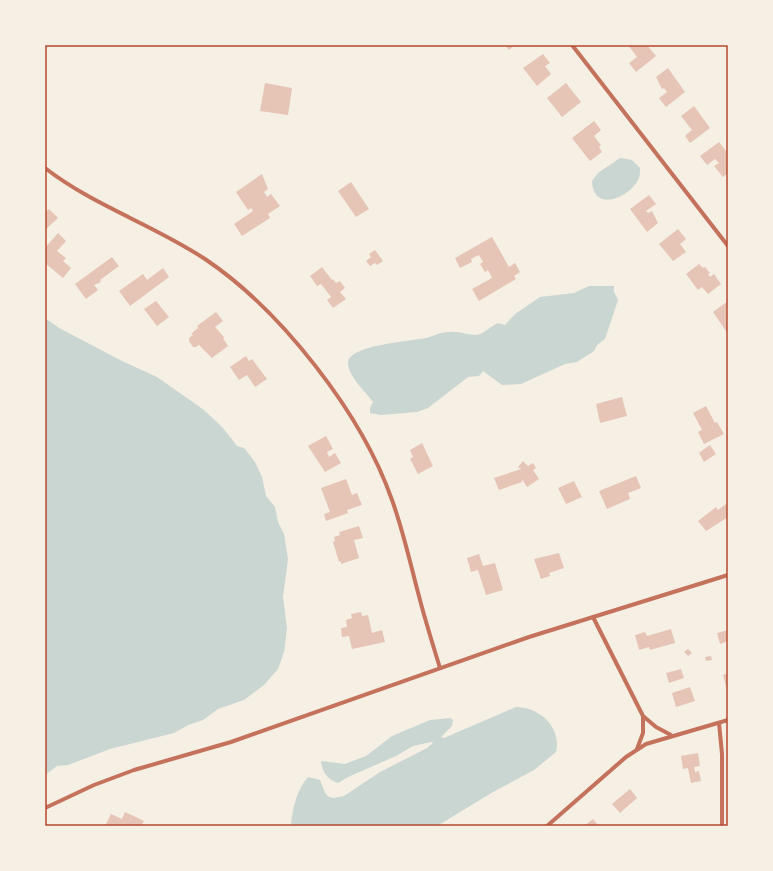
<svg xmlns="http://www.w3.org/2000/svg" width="773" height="871" font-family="'Open Sans',sans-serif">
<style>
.water{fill:#c9d6d2}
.building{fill:#e6c5b7}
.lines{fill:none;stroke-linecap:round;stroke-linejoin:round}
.minor{stroke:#c5725c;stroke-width:4}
.neatline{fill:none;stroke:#b5482f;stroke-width:1.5}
</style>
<rect width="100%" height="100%" fill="#f6efe4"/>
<g class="water">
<path d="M620,158L632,160L640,168C640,171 640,175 639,178C631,197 593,214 592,181L598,173Z"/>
<path d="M589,286H614V292L618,300L605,339L597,345L594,351L577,362L565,364L521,384L502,385L483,371L479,376L468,377L428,408L417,412L381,415L370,413V408L373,402C366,392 348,376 348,363C348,345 412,341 426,338C434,336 441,332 449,332C458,331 468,335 476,335C484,334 491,326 498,323L505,325L515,314L540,297L574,293Z"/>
<path d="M45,318L59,328L122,361L157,377L204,410L223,428L237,446L244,448L255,462L262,477L266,496L275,507L278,522L284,534L288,559L283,597L287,628L284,652L278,669L264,685L244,700L218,709L203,720L188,725L174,733L110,749L68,765L57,766L45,775Z"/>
<path d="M516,707C539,707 562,727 556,752L534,770L493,792L442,823L436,826H291C292,810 297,789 308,777L320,780L325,793L329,797L334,798L344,796L380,772L427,748L433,743L431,742L413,746L396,756L348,777L338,783C328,780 322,772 321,761L345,764L366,756L392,736L430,720L450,718L453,720L452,726L441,737L444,738Z"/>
</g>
<g class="building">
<path d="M505,45H520L517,47L515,45L509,50Z"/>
<path d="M628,45H647L656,56L636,72L629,63L637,57Z"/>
<path d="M543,54L550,63L545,66L551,74L537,86L523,68Z"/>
<path d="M668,68L685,92L666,107L659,98L667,92L664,88L662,89L656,77Z"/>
<path d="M265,83L292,88L288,115L260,111Z"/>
<path d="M566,83L581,102L562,117L547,98Z"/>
<path d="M694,106L710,128L690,143L685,136L692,130L681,116Z"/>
<path d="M594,121L601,130L594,136L601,145L599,147L602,152L590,161L572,138Z"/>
<path d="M719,142L726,151L728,149V173L723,177L714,166L719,163L715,159L707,165L700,156Z"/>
<path d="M262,174L268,189L264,192L267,197L271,194L280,206L268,214L270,218L242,236L234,224L253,211L251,208L248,210L236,192Z"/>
<path d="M351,182L369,209L356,217L338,191Z"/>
<path d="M649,195L656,204L646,211L648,213L652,211L658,223L647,232L630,209Z"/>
<path d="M49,209L58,218L45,230V212Z"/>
<path d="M678,229L686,239L680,244L686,252L673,261L659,244Z"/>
<path d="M58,233L66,241L57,251L66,258L63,261L71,268L63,278L45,263V248Z"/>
<path d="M492,237L509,267L515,263L520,272L514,276L516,279L479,301L472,289L492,278L488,270L485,272L480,264L483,262L479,255L471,259L472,262L460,268L455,258Z"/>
<path d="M375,250L383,261L377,265L375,263L370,266L366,261L371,257L369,254Z"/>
<path d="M112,257L119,266L100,280L101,282L94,285L98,290L86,299L75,284Z"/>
<path d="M699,264L703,268L705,267L710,273L708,274L710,277L714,274L721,284L708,294L702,287L698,290L686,274Z"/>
<path d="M322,267L332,280L333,279L336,283L340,281L345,288L340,292L346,299L333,308L327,300L331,297L321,284L317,286L310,276Z"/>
<path d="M163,268L169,277L130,306L119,291L143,274L147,280Z"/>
<path d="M156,301L169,317L157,326L144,309Z"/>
<path d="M728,301V334L713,312Z"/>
<path d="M216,312L223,321L215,327L224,337L223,338L228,346L212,358L199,345L196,347H193L189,341V338L193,335L191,334L198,328L197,326Z"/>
<path d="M246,356L249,361L252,359L267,379L255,387L247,375L239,380L230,367Z"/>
<path d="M622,397L627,416L600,423L596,404Z"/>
<path d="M706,406L715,423L717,422L724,434L704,444L698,432L702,430L693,413Z"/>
<path d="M326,436L333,449L327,452L329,457L335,453L341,463L325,472L308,446Z"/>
<path d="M422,443L433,466L418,474L410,459L413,457L410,450Z"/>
<path d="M710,445L716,454L704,462L699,453Z"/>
<path d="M523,461L528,466L533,463L536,468L533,470L539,479L527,487L522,479V482L499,490L494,478L521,469L518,467Z"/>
<path d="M636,476L641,488L628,493L630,499L607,509L599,491Z"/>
<path d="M346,479L352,495L357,493L362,505L347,510L348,513L326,521L324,514L330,512L321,488Z"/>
<path d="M574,481L582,497L566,504L558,488Z"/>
<path d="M726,504L728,507V517L706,531L698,521L716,507L718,510Z"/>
<path d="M359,526L363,538L354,540L359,558L341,564V561L339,562L333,542L335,541L334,537L340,535L339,532Z"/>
<path d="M559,553L564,568L549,573L550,576L541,579L534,559Z"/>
<path d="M479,554L483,566L495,563L503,590L486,595L478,570L471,572L467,558Z"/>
<path d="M361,612L362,616L368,615L372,633L382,630L385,642L352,649L349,636L342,637L341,628L347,627L346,620L352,618L351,614Z"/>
<path d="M671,629L675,643L650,650L649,647L639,650L635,635L645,632L647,636Z"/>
<path d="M728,630V641L720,644L717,633Z"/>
<path d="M688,649L692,653L688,656L684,652Z"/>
<path d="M711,656L712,660L706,661L705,657Z"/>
<path d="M681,669L684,678L669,683L666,673Z"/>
<path d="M728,673V686L726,687L723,675Z"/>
<path d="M690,687L695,701L676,707L672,693Z"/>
<path d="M698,753L700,766L694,767L695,772L699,771L701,781L691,783L688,768L683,769L681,756Z"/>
<path d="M630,789L637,798L620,813L612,804Z"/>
<path d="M125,812L144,821L141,826H105L111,814L122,819Z"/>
<path d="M593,819L599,826H584L588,823Z"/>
</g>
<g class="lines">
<g class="minor">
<path d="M572,45L728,246"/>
<path d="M45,168C94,206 154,225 205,259C281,310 362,414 392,500C404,533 411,567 420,600C426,623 433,645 440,668"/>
<path d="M593,617L643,716L656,727L671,735"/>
<path d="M719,723L722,754V826"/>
<path d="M637,749L643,733V717"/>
<path d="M45,808L94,785L134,770L231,742L529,637L728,575"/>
<path d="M547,826L626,757L646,744L728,720"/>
</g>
</g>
<rect width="773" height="871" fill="none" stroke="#f6efe4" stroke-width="92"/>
<rect x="46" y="46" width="681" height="779" class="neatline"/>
</svg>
